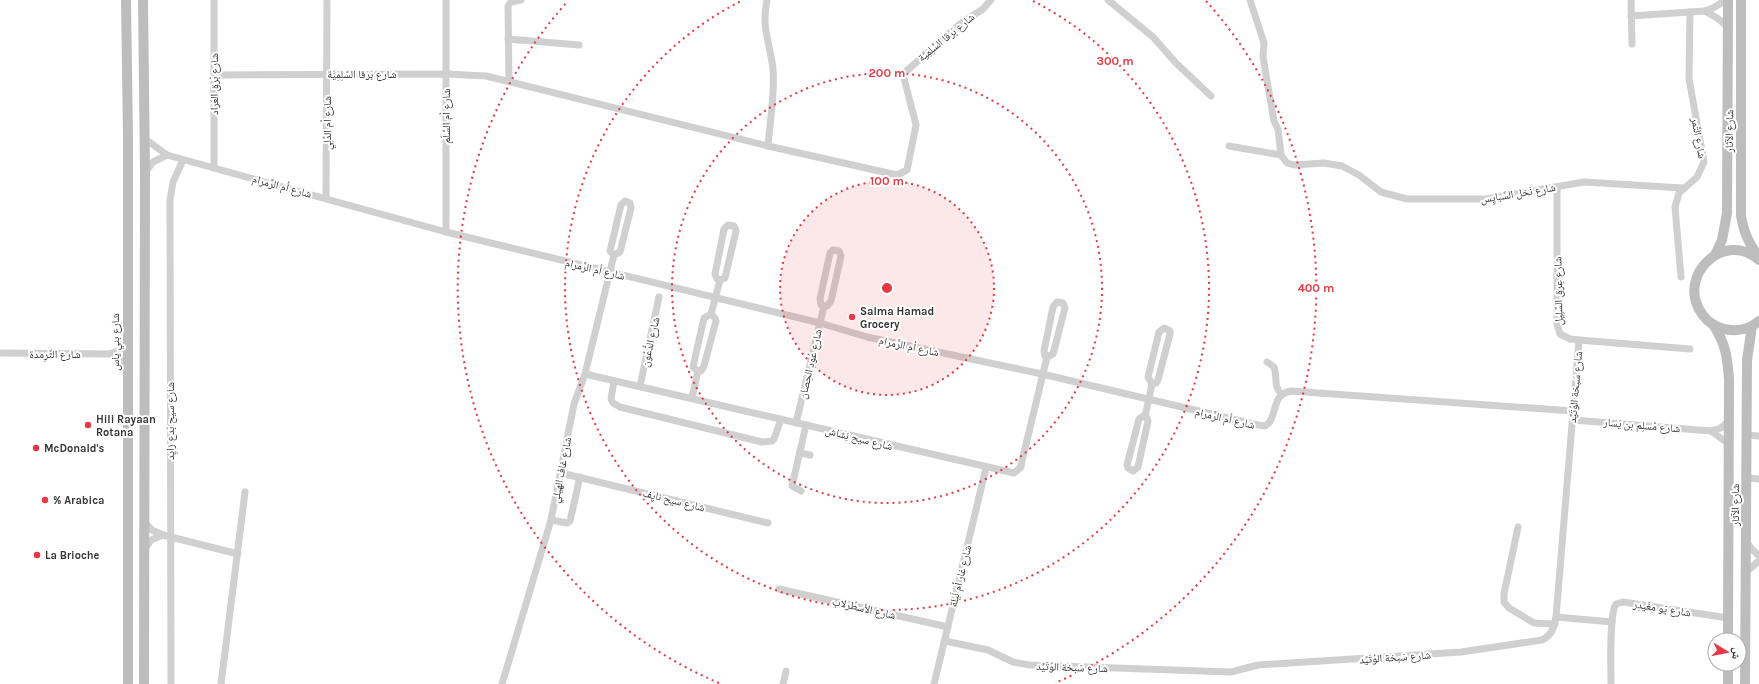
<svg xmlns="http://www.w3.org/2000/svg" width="1759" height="684" font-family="Karla,'Noto Naskh Arabic',sans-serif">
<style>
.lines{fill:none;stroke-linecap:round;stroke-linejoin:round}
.street{stroke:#d0d0d0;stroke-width:7}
.secondary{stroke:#bdbdbd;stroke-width:10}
.ring{fill:none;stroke:#e63946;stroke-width:2;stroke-dasharray:2 4}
.poi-dot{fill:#e63946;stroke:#fff;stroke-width:1.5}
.labels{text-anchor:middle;stroke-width:4;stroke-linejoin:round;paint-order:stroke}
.street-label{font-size:11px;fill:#333;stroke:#fff}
.poi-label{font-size:11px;font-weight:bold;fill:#333;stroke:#fff;text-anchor:start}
.centre{fill:#e63946;stroke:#fff;stroke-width:2}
.ring-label{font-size:12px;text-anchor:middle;font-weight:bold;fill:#e63946;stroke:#fff;stroke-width:4;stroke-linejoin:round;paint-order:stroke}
</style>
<rect width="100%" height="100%" fill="#fff"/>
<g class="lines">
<g class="street">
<path d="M214,0V168"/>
<path d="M446,0V232"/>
<path d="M767,0C761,29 770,42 773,69C775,94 770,121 768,146"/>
<path d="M1108,0L1153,37L1176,63L1211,96"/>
<path d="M1250,0L1264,43L1263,56L1266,75L1274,121L1278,129L1281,155"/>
<path d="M1631,0L1632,44"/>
<path d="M1705,11L1717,18L1727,26"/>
<path d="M1631,16L1705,11L1713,8L1726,0"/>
<path d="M508,39L579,45"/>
<path d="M214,75L446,74L486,76L768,146L897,175L907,170L916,125L903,74L960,24L983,9L991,0"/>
<path d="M509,82L508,6L511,2L521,0"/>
<path d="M144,138L167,155L446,232L820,323L867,337L1042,374L1258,425L1265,426L1269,423C1277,411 1273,394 1291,391L1573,411"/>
<path d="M1229,146L1281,155L1287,163L1294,165L1324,163L1342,166L1359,175L1381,192L1407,199H1486L1584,182L1683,188"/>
<path d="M145,173L153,162L167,155"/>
<path d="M1557,187V324L1560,334L1570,339L1579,340L1690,349"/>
<path d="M326,198L327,0"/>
<path d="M625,201L630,203L631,208L620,252L614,255L610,251L621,205Z"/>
<path d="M728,225L734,226L736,231L725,278L720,280L717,279L715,274L724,229Z"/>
<path d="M833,250L839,251L841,256L831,301L827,306L821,305L820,299L830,253Z"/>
<path d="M1681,277L1675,207L1679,193L1697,177L1704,162L1689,79L1690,12"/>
<path d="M1057,302L1063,303L1065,308L1053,354L1047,357L1045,356L1044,351L1053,307Z"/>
<path d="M711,314L715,318L716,321L704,366L701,371H698L693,367L704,318Z"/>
<path d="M711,314L720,280"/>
<path d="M1164,328L1170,331V334L1158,380L1156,383L1152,384L1148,377L1159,332Z"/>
<path d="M0,353L110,354L120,358L127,364"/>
<path d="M110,354L120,350L127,342"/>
<path d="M1267,362L1274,367C1278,378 1273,385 1281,394"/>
<path d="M585,374L1014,473L1021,467L1022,461L1047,357"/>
<path d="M614,381L611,399L613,403L620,407L762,442L772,441L774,439L781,419"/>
<path d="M640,386L659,297"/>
<path d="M692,398L698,371"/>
<path d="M1143,416L1147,418L1148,421L1138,467L1133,471L1128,468L1127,465L1139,419Z"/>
<path d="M1145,417L1152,384"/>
<path d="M1573,420L1711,431L1721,428L1729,421"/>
<path d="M796,423L824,306"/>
<path d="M1711,431L1729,444"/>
<path d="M1747,435L1759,436"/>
<path d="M800,453L810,455"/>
<path d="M561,473L768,523"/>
<path d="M1747,478L1759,479"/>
<path d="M801,491L792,486L806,425"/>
<path d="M551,520L567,523L570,521L580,477"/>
<path d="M144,522L152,530L163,535L238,554"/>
<path d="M1518,527L1504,594V602L1509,608L1534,623L1555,624"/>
<path d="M1747,542L1750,547L1759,556"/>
<path d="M145,549L151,540L163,535"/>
<path d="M1747,571L1759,561"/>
<path d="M779,589L948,627"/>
<path d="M1556,617L1612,622"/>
<path d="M945,641L988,650L1013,662L1029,665L1231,672L1258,665L1461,652L1542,640C1552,635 1554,628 1556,617L1579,340"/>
<path d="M171,684L170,200L173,182L183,160"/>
<path d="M221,684L245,492"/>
<path d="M502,684L551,520L574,404L585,374L614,255"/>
<path d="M783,684L786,671"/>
<path d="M934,684L986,468"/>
<path d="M1611,684C1611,669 1609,614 1616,604L1623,602L1728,618"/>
</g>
<g class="secondary">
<path d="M126,0L128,137V684"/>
<path d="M143,0L145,173L144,684"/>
<path d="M1741,0V216C1744,233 1749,244 1759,257"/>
<path d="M1715,255L1722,240L1727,213L1728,0"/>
<path d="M1759,260C1725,229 1675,276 1702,314C1707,321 1715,327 1724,329C1737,332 1750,329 1759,321"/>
<path d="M1713,324C1726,345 1727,355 1729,379L1728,640"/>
<path d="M1728,684V664"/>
<path d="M1745,684L1747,360L1752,326"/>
</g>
</g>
<circle cx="887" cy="288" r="107" fill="#e63946" fill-opacity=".12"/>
<g class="ring">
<circle cx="887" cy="288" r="107"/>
<circle cx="887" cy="288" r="215"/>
<path d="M1033 1A322 322 0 1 1 741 1"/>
<path d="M719 683A429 429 0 0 1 568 1M1206 1A429 429 0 0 1 1055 683"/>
</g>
<g class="poi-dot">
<circle cx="852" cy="317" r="4"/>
<circle cx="88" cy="425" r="4"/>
<circle cx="36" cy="448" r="4"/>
<circle cx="45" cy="500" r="4"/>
<circle cx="37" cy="555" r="4"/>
</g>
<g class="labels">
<g class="street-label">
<text transform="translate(946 37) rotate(-39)" y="4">شارع بَرقا السِّلِمِيَّة</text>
<text x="362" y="78">شارع بَرقا السِّلِمِيَّة</text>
<text transform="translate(214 84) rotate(-90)" y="4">شارع بُرق العَراد</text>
<text transform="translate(446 116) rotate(-90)" y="4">شارع أم السَّلَم</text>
<text transform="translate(327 123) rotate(-90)" y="4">شارع أم الدِّلِي</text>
<text transform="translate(1729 131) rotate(-89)" y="4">شارع الآثار</text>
<text transform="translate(1699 138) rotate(80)" y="4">شارع التَّمر</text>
<text transform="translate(282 186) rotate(15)" y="4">شارع أم الرَّمرام</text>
<text transform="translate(1518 193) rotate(-9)" y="4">شارع نَخل السِّبايِس</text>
<text transform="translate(595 269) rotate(13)" y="4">شارع أم الرَّمرام</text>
<text transform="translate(1558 291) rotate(-91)" y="4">شارع عِرق السِّلِيل</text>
<text transform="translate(115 342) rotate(-90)" y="4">شارع بني ياس</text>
<text transform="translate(650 342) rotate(-77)" y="4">شارع الدُّعُون</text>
<text transform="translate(909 346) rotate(12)" y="4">شارع أم الرَّمرام</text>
<text x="55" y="358">شارع الثِّرِمدة</text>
<text transform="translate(810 364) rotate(-77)" y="4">شارع عُود الحِصان</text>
<text transform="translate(1575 387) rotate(-85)" y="4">شارع سَبخة الوُتَيِّد</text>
<text transform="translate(1225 418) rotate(13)" y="4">شارع أم الرَّمرام</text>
<text transform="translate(170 421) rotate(-90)" y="4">شارع سيح بَدع زايِد</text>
<text transform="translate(1642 425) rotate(5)" y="4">شارع مُسلِم بن يَسار</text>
<text transform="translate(859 438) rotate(14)" y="4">شارع سيح نِشاش</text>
<text transform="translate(561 470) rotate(-79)" y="4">شارع غاف الهيلي</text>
<text transform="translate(674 500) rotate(14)" y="4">شارع سيح نايِف</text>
<text transform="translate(1735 505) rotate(-90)" y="4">شارع الآثار</text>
<text transform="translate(960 576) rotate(-76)" y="4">شارع غار أم لَيلة</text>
<text transform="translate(864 608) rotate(13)" y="4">شارع الأسطُرلاب</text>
<text transform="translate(1662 608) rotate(9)" y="4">شارع يَو مِغَيدِر</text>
<text transform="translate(1395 657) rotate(-4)" y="4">شارع سَبخة الوُتَيِّد</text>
<text transform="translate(1072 667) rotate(2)" y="4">شارع سَبخة الوُتَيِّد</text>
</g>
<g class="poi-label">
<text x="860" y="315">Salma Hamad<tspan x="860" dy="13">Grocery</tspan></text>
<text x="96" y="423">Hili Rayaan<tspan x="96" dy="13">Rotana</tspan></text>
<text x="44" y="452">McDonald's</text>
<text x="53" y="504">% Arabica</text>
<text x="45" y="559">La Brioche</text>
</g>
</g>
<circle cx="887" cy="288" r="6" class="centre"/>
<g class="ring-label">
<text x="1115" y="65">300 m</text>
<text x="887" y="77">200 m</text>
<text x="887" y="185">100 m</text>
<text x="1316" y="292">400 m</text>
</g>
<g transform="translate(1727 652) rotate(100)"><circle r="19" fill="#ffffff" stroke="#adadad"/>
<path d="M0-3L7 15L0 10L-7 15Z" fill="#e63946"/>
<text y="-6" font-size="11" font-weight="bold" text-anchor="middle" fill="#333333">ش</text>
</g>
</svg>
